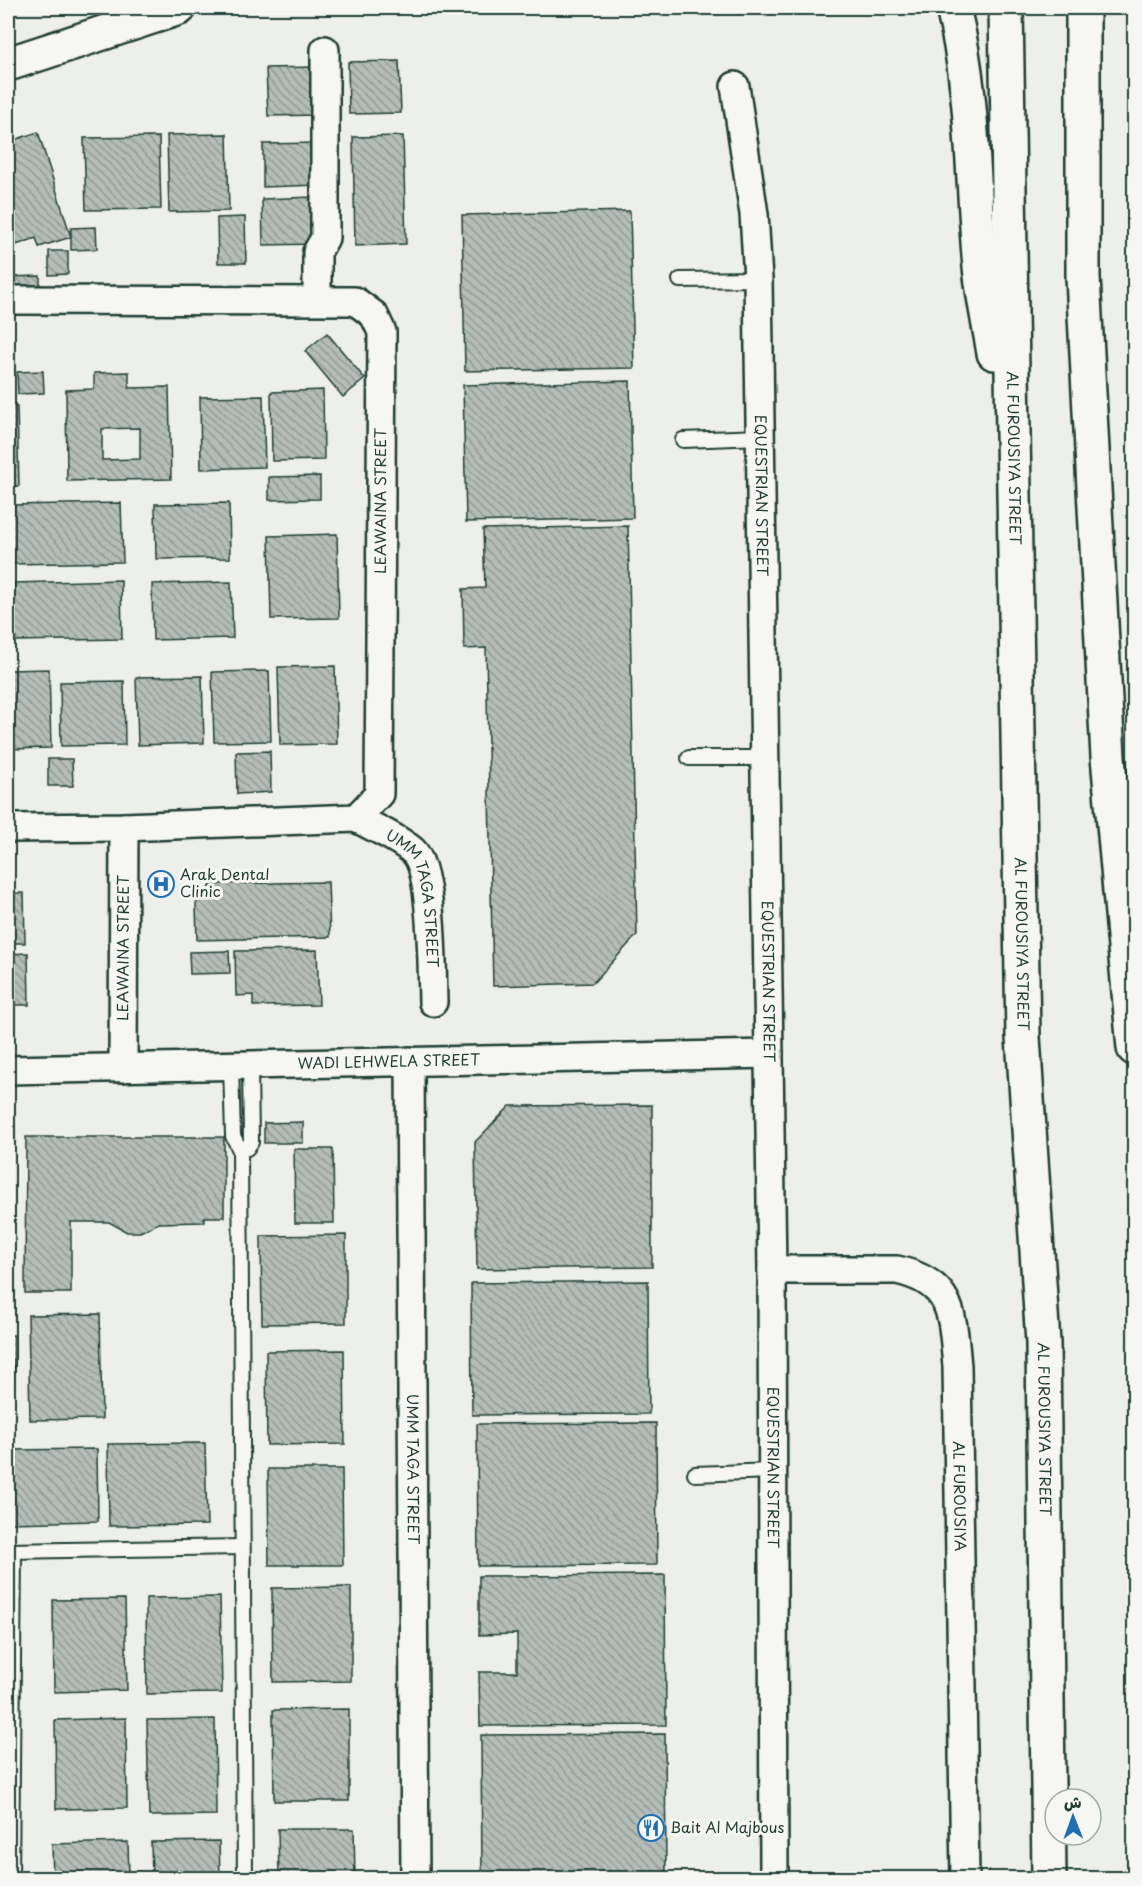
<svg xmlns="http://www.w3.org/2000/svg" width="1142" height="1886" font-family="'Playpen Sans','Playpen Sans Arabic',sans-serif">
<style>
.building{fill:url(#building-back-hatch);stroke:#1f3d34;stroke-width:1.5;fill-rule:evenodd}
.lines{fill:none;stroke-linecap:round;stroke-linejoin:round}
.lane-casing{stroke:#1f3d34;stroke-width:18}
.street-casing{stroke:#1f3d34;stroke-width:32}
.secondary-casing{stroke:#1f3d34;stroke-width:38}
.highway-casing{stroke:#1f3d34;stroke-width:38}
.lane{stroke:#f6f6f2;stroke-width:14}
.street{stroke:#f6f6f2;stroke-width:27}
.secondary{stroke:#f6f6f2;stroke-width:33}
.highway{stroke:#f6f6f2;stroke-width:33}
.labels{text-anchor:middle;stroke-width:6;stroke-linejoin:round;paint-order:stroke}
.street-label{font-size:15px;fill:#1f3d34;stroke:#f6f6f2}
.poi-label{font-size:15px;fill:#1f3d34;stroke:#f6f6f2;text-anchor:start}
</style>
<defs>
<pattern id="building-back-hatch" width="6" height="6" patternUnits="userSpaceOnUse" patternTransform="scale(1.5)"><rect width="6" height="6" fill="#b4bdb8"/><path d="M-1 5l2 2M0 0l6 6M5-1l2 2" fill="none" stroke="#929b96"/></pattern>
</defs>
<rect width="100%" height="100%" fill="#edefea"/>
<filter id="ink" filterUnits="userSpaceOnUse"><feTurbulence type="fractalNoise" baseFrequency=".0167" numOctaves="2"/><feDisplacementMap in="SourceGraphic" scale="12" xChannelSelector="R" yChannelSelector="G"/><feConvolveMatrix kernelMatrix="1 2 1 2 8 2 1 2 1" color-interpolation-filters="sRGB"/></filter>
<g filter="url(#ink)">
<g class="building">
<path d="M399,61L401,113L349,114L348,62Z"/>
<path d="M316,67L317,115L268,116L266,68Z"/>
<path d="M38,132L71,237L39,247L36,238L8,248V142Z"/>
<path d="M227,134L229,211L169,212L167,135Z"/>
<path d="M403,136L406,244L355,246L353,137Z"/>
<path d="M159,137L161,209L86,210L84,138Z"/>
<path d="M317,143L318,185L263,187V144Z"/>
<path d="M314,197L315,244L263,245L262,199Z"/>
<path d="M630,211L634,368L465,371L462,215Z"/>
<path d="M245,217L246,263H218L217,218Z"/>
<path d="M96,227L97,249L71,250V228Z"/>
<path d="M49,251H68V274L49,275Z"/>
<path d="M40,276V295L8,296V277Z"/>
<path d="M327,333L365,379L343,397L305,351Z"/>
<path d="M43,371L44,393L18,394L17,372Z"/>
<path d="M129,372V388L169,387L171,479L67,481L66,390L94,389V373ZM140,428V459L102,460V429Z"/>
<path d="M630,381L633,518L466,522L463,385Z"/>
<path d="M323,390L324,460L272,461L271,392Z"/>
<path d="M263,396L265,467L201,469L200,397Z"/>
<path d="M8,406H17L19,486L8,487Z"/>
<path d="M320,476V499L269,500V477Z"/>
<path d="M121,503L123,562L11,564L10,505Z"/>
<path d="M229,503L230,558L156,559L155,504Z"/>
<path d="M628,526L637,935L593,983L493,986L486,648L464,649L463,589L485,588L483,529Z"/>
<path d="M337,534L339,618L271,619L269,536Z"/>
<path d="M121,580L122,639L15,641L14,583Z"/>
<path d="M231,582L233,638L153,640L152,584Z"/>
<path d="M335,666L337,744L280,745L278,667Z"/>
<path d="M49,669L51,748L8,749V670Z"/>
<path d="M269,671L271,741L214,742L212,672Z"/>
<path d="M202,676L204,743L138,745L136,677Z"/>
<path d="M124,681L125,745L61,746L60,682Z"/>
<path d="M270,751L271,792L237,794L236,752Z"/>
<path d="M48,759H72L73,786H48Z"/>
<path d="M328,882L330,937L197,940L196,904L212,884Z"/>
<path d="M8,893H24L25,943H8Z"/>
<path d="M317,950L319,1005L253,1006V995L236,996L235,951Z"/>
<path d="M229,951L230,973L190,974L189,952Z"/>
<path d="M28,953L29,1005H8V954Z"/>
<path d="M652,1105V1267L477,1269L475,1142L510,1106Z"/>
<path d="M303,1122V1143H264V1123Z"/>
<path d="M26,1137H224V1217H204V1222L159,1223L140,1232H127L109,1222H71V1293H25Z"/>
<path d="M294,1149H333L334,1223H295Z"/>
<path d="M346,1235V1323L262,1324L261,1236Z"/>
<path d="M648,1281L649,1414L472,1415L471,1283Z"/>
<path d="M100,1314L102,1419L30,1420L28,1315Z"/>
<rect x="8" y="1335" width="6" height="49"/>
<path d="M344,1350L345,1444L267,1445L266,1351Z"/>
<path d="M656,1423L657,1565L478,1566L477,1424Z"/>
<path d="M205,1443L207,1525L109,1526L108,1444Z"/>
<path d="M97,1449L98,1521L8,1523V1450Z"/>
<path d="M268,1469H342L343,1565H269Z"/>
<path d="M665,1575L666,1725L480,1726L479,1672H517V1634L479,1635V1576Z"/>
<path d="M351,1587V1681L273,1682L272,1588Z"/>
<path d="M220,1597L222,1693L147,1694L146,1598Z"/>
<path d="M125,1599L127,1690L54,1692L53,1600Z"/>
<path d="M349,1709V1801H274L273,1710Z"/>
<path d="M126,1718L127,1808L56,1809L55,1720Z"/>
<path d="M215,1719L216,1815L149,1816L147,1720Z"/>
<path d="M665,1734L666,1878H482L481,1735Z"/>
<path d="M278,1829H354L355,1878H279Z"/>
<path d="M219,1841L220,1878H152L151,1842Z"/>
<path d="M128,1842L129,1878H53L52,1844Z"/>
</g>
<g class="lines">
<defs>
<g id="lane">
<path d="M680,280L758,279"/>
<path d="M683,440L761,437"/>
<path d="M689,758H765"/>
<path d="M231,1066L233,1136L240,1150L245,1878"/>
<path d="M240,1150L247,1148L251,1142L250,1065"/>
<path d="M695,1474L773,1471"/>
<path d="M8,1551L242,1547"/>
<path d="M11,1878L14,1551"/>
</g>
<g id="street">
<path id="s1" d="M735,86L754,214L758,279L772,1270L774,1878"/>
<path d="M317,299V252L325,238V50"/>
<path d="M8,300L355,301L374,315L382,332L379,794L356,818L124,827L8,828"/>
<path id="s2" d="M356,818C374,828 397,837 413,851C433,869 432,972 433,1002"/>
<path id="s3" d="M410,1061L415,1878"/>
<path id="s4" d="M123,1068L124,827"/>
<path id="s5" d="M8,1070L769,1054"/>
<path id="s6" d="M772,1270H897C955,1283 952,1316 957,1366L965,1878"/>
</g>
<path id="secondary" d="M8,64L179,8"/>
<g id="highway">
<path d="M953,8C974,91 972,181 980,267C983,296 989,324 994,353"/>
<path id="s7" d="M1006,8L1023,1037L1043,1343L1049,1878"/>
<path d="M1083,8V277L1108,757L1134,1048"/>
</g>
</defs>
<use href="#lane" class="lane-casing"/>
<use href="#street" class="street-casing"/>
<use href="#secondary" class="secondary-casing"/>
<use href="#highway" class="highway-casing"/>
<use href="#lane" class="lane"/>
<use href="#street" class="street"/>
<use href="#secondary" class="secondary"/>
<use href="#highway" class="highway"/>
</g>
</g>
<defs>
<symbol id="hospital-ring" viewBox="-11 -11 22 22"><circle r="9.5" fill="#f6f6f2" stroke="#1f6fb2" stroke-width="1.5"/><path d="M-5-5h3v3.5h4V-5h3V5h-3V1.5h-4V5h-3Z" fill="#1f6fb2"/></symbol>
<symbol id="restaurant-ring" viewBox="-11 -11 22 22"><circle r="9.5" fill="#f6f6f2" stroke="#1f6fb2" stroke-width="1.5"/><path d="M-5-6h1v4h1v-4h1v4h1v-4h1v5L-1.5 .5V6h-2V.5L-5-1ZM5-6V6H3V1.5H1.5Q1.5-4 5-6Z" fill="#1f6fb2"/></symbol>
</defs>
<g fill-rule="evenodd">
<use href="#hospital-ring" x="146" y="869" width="30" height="30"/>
<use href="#restaurant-ring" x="636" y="1813" width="30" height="30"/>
</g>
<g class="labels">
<g class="street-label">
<text dy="5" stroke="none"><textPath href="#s7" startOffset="450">AL FUROUSIYA STREET</textPath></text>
<text dy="5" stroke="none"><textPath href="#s1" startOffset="411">EQUESTRIAN STREET</textPath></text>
<text transform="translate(381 501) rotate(-90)" y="5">LEAWAINA STREET</text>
<text dy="5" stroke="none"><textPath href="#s2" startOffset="110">UMM TAGA STREET</textPath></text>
<text dy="5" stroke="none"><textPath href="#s7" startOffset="936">AL FUROUSIYA STREET</textPath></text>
<text dy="5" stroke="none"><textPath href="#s4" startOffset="120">LEAWAINA STREET</textPath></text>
<text dy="5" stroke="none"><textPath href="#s1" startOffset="897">EQUESTRIAN STREET</textPath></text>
<text dy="5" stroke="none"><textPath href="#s5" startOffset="381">WADI LEHWELA STREET</textPath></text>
<text dy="5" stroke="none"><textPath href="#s7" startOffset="1422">AL FUROUSIYA STREET</textPath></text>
<text dy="5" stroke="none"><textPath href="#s1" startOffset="1383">EQUESTRIAN STREET</textPath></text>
<text dy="5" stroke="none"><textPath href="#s3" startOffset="408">UMM TAGA STREET</textPath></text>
<text dy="5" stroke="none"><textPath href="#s6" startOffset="381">AL FUROUSIYA</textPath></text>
</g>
<g class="poi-label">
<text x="180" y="880">Arak Dental<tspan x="180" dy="17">Clinic</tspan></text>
<text x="670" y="1833">Bait Al Majbous</text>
</g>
</g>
<rect width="1142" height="1886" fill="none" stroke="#f6f6f2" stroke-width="30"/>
<rect x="15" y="15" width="1112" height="1856" fill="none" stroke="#1f3d34" stroke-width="2" filter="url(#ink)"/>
<g transform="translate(1073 1817) rotate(359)"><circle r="28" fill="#f6f6f2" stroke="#a0aca6" stroke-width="1.5"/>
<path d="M0-4.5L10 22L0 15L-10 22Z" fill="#1f6fb2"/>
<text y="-9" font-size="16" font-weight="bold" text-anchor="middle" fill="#1f3d34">ش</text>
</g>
</svg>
